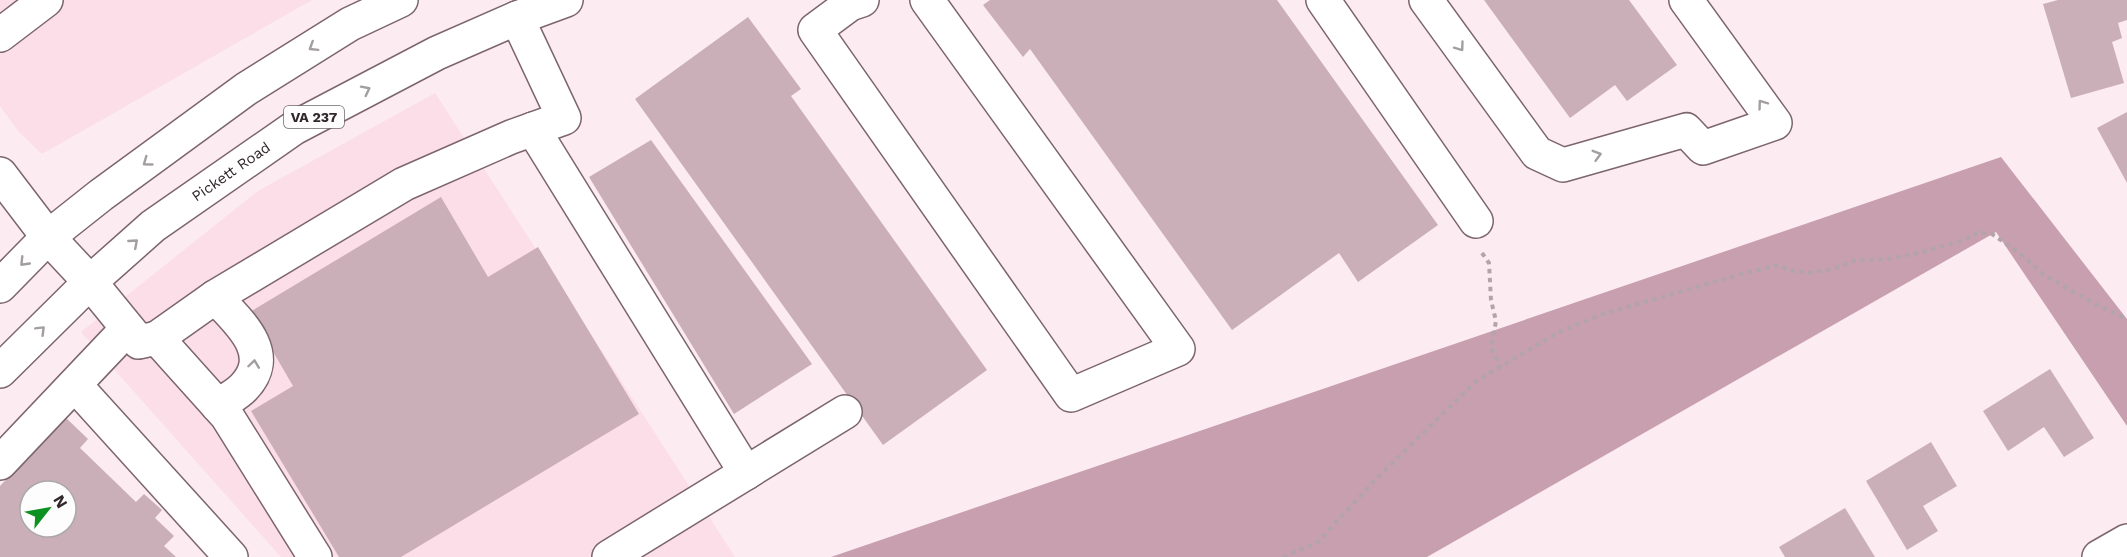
<svg xmlns="http://www.w3.org/2000/svg" width="2127" height="557" font-family="'Work Sans',sans-serif">
<style>
.built{fill:#fbdee8}
.forest{fill:#c89fae}
.building{fill:#caafb9;fill-rule:evenodd}
.lines{fill:none;stroke-linecap:round;stroke-linejoin:round}
.minor-casing{stroke:#7c656d;stroke-width:36}
.major-casing{stroke:#7c656d;stroke-width:36}
.path{stroke:#b3a4aa;stroke-width:4;stroke-dasharray:4.5 4.5;stroke-linecap:butt}
.minor{stroke:#fff;stroke-width:33}
.major{stroke:#fff;stroke-width:33}
.oneway{stroke:#a39ea0}
.labels{text-anchor:middle;stroke-width:6;stroke-linejoin:round;paint-order:stroke}
.shield{fill:#fdfdfd;stroke:#6f686b;stroke-width:1.5}
.shield-label{font-size:14px;font-weight:bold;fill:#32282c}
.street-label{font-size:15px;fill:#32282c;stroke:#fdfdfd}
</style>
<rect width="100%" height="100%" fill="#fcebf1"/>
<g class="built">
<path d="M0,0H312L42,154L19,132L0,106Z"/>
<path d="M435,93L735,557H281L81,332L258,191Z"/>
</g>
<path class="forest" d="M2001,157L2127,319V426L1996,232L1427,557H831Z"/>
<g class="building">
<path d="M990,0H1277L1438,225L1358,282L1339,253L1232,330L1030,49L1023,57L983,5Z"/>
<path d="M1484,0H1629L1677,65L1627,101L1615,85L1570,118Z"/>
<path d="M2058,0H2127V20L2118,23L2122,38L2112,42L2124,83L2071,98L2043,4Z"/>
<path d="M748,17L801,89L791,96L987,370L883,445L635,99Z"/>
<path d="M2127,112V183L2097,128Z"/>
<path d="M651,140L812,364L734,414L589,177Z"/>
<path d="M441,197L488,277L538,247L639,414L401,557H339L251,411L293,386L250,312Z"/>
<path d="M2050,369L2094,438L2064,457L2044,427L2008,451L1983,411Z"/>
<path d="M65,417L88,439L80,448L136,502L144,494L162,510L155,518L174,536L164,546L176,557H0V486ZM30,491H66V527H30Z"/>
<path d="M1931,442L1957,486L1923,506L1938,531L1907,550L1866,481Z"/>
<path d="M1845,508L1875,557H1785L1779,547Z"/>
</g>
<g class="lines">
<defs>
<g id="minor">
<path d="M862,0L850,4L815,30L1071,395L1178,349L927,0"/>
<path d="M1323,0L1476,221"/>
<path d="M1426,0L1537,153L1563,165L1686,130L1703,148L1775,123L1686,0"/>
<path d="M0,35L46,0"/>
<path d="M533,129L746,473"/>
<path d="M0,174L48,237L90,282L139,342L157,338L227,416L315,557"/>
<path d="M215,297C238,321 276,353 244,387C238,394 226,400 218,406"/>
<path d="M157,338L215,297L404,184L511,137L564,118L517,18"/>
<path d="M75,385L231,557"/>
<path d="M0,463L127,329"/>
<path d="M609,557L845,412"/>
<path d="M2099,557L2127,541"/>
</g>
<g id="major">
<path d="M0,286L48,237L101,195L246,89L350,24L401,0"/>
<path id="s1" d="M0,371L90,282L153,226L294,128L437,53L517,18L566,0"/>
</g>
</defs>
<use href="#minor" class="minor-casing"/>
<use href="#major" class="major-casing"/>
<g class="path">
<path d="M1482,253L1489,263L1491,300L1496,321L1491,348L1501,367"/>
<path d="M1283,557L1318,542L1375,480L1475,382L1559,332L1603,314L1749,272L1779,265L1789,270L1808,273L1833,269L1856,260L1887,259L1919,253L1964,240L1979,232L1992,234L2022,255L2044,275L2097,305L2127,319"/>
</g>
<use href="#minor" class="minor"/>
<use href="#major" class="major"/>
</g>
<defs><path id="oneway-chevron" d="M-2-3.5L2.5 0L-2 3.5" fill="none" stroke-width="1.6" stroke-linecap="round" stroke-linejoin="round" transform="scale(1.5)"/></defs>
<g class="oneway">
<use href="#oneway-chevron" transform="translate(313 47) rotate(148)"/>
<use href="#oneway-chevron" transform="translate(1460 47) rotate(54)"/>
<use href="#oneway-chevron" transform="translate(366 90) rotate(-27)"/>
<use href="#oneway-chevron" transform="translate(1762 104) rotate(-126)"/>
<use href="#oneway-chevron" transform="translate(1597 155) rotate(-16)"/>
<use href="#oneway-chevron" transform="translate(147 162) rotate(144)"/>
<use href="#oneway-chevron" transform="translate(134 243) rotate(-41)"/>
<use href="#oneway-chevron" transform="translate(24 262) rotate(134)"/>
<use href="#oneway-chevron" transform="translate(41 330) rotate(-45)"/>
<use href="#oneway-chevron" transform="translate(254 364) rotate(-82)"/>
</g>
<g class="labels">
<rect class="shield" x="284" y="106" width="60" height="22" rx="4.5"/>
<g class="shield-label">
<text x="314" y="122">VA 237</text>
</g>
<g class="street-label">
<text dy="5" stroke="none"><textPath href="#s1" startOffset="306">Pickett Road</textPath></text>
</g>
</g>
<g transform="translate(48 509) rotate(59)"><circle r="28" fill="#fdfdfd" stroke="#aca8a9" stroke-width="1.5"/>
<path d="M0-4.5L10 22L0 15L-10 22Z" fill="#0f9122"/>
<text y="-9" font-size="16" font-weight="bold" text-anchor="middle" fill="#32282c">N</text>
</g>
</svg>
